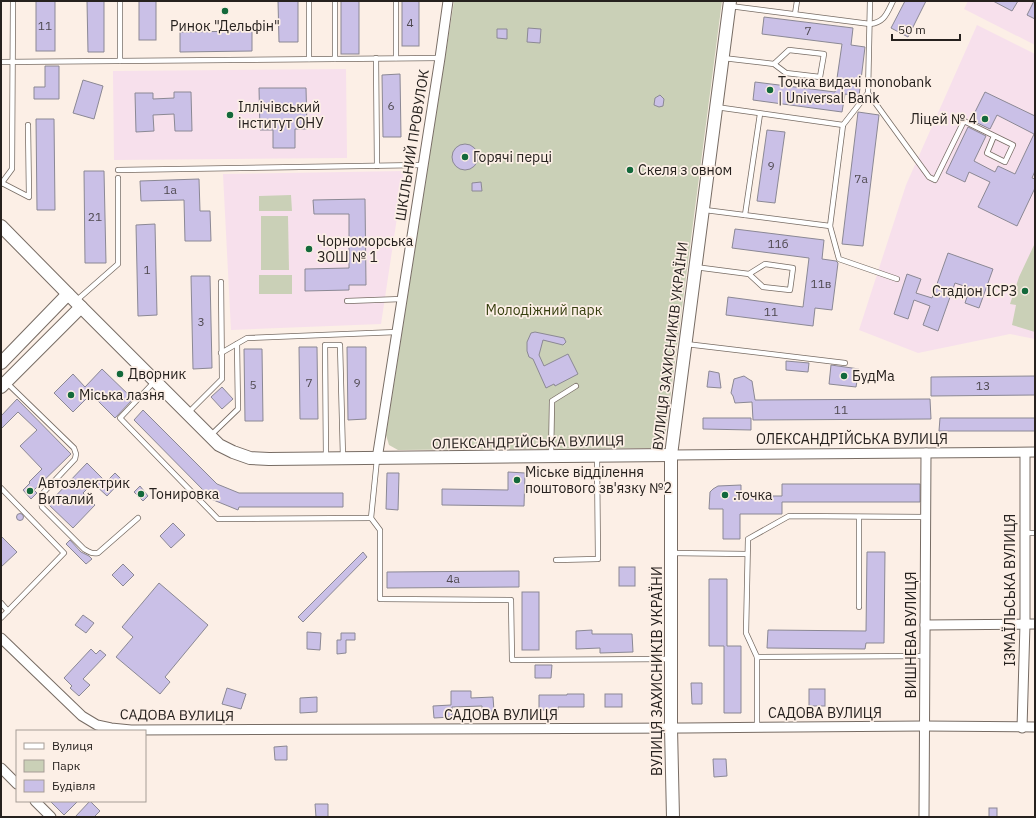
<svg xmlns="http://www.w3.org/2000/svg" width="1036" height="818" font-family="'IBM Plex Sans',sans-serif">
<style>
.education{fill:#f7e0ec}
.green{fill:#cad0b7}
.building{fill:#cac0e7;stroke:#8b8894}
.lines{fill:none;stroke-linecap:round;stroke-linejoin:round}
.service-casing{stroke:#776c64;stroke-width:6}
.minor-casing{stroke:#776c64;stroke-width:11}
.secondary-casing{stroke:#776c64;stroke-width:14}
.service{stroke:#fff;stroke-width:4.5}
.minor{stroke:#fff;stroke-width:9}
.secondary{stroke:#fff;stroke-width:12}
.poi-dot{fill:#13693b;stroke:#fcefe6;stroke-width:1.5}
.labels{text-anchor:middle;stroke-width:3.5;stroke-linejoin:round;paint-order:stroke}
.number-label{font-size:12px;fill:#4f4950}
.poi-label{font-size:14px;fill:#26211e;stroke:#fcefe6;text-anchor:start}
.street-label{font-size:14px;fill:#26211e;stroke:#fcefe6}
.park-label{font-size:14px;fill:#363e0e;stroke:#fcefe6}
</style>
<rect width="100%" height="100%" fill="#fcefe6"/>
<g class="education">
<path d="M968,1H1035V45L964,9Z"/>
<path d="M977,25L1035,54V339L1010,334L918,353L859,330L906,185Z"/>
<path d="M346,69L347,158L114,160L113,71Z"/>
<path d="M404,171L381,324L231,330L223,174Z"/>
</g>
<g class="green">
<path d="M454,1H722L666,431L662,442L652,448L398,450L389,445L386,435Z"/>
<path d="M291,195L292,211H259V196Z"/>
<path d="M261,216H288L289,270H261Z"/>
<path d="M1035,243V332L1012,325L1016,305L1010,304L1019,277Z"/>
<rect x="259" y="275" width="33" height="19"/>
</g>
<g class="building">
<rect x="36" y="1" width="19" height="50"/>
<path d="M87,1H104V52H88Z"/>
<rect x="139" y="1" width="17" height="39"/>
<path d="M278,1H298V42H279Z"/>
<rect x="341" y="1" width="18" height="53"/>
<rect x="402" y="1" width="17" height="45"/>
<path d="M905,1H926L908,37L891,28Z"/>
<path d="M993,1H1018L1012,11Z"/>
<path d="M1034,1H1035V19L1027,15Z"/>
<path d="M764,17L853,28L851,45L865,47L859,96L845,94L842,112L753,100L755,82L835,92L842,44L762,34Z"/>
<path d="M528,28L541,29L540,43L527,42Z"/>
<path d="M497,29H507V39L497,38Z"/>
<path d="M252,31V51L180,52V32Z"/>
<path d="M45,66H59V99H34V87H45Z"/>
<path d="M400,74L401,137H383L382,75Z"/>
<path d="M83,80L103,86L94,119L73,113Z"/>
<path d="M259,88H306L307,129H295V148H273V130H260Z"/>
<path d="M174,92H191L192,131H175L174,114L153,115L154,131L136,132L135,93H153V99L174,98Z"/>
<path d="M985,92L1035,116V171L1032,178L1035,179V188L1017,226L978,207L990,182L969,172L965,182L946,173L968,127L986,136L974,161L995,172L998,166L1015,174L1034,134L997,115L990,129L971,120Z"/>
<path d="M660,95L664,99L663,106L659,107L654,105L655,98Z"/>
<path d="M858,112L879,115L863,246L842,244Z"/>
<path d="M36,119H54L55,210H37Z"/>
<path d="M767,130L785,132L775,203L757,201Z"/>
<circle cx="465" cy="157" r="13"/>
<path d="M84,171H104L106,263H85Z"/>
<path d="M199,179L200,211H210L211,241H185L184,200L141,201L140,181Z"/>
<path d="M481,182L482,191H472V183Z"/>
<path d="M365,199L366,285H349V290L305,291V269L349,268V214H314L313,200Z"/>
<path d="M155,224L157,315L138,316L136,225Z"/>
<path d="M735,229L824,240L822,259L836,261L838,263L832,310L815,308L813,326L726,315L728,297L803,307L809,258L732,248Z"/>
<path d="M948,253L993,269L979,308L965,303L970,288L955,283L938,331L923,325L930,306L914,300L908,319L894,314L907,274L921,279L916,293L932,298Z"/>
<path d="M191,276H210L212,368L193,369Z"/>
<path d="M535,332L564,338L566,342L563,345L543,340L539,355L544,366L568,354L578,374L555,386L554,384L546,388L533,359L529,357L527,351V342L531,333Z"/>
<path d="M299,347H317L318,419H300Z"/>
<path d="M347,347H366V419L348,420Z"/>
<path d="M244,349H262L263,421H245Z"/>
<path d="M786,361L809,363L808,372L786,370Z"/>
<path d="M831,365L859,369L856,387L829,384Z"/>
<path d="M102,369L133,399L115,418L92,395L89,398L88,397L73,412L54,393L73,374L85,387Z"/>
<path d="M709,371L719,373L721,388L707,387Z"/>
<path d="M744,376L750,380L752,381L755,400L930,399L931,419L753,420L752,402L735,403L733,396L731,393L734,379Z"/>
<path d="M1035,376V395L931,396V377Z"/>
<path d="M222,387L233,399L222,409L211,397Z"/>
<path d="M17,399L71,454L34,490L37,493L31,499L23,490L30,483L29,482L42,469L20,446L37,430L18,412L1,429V416Z"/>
<path d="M143,410L217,484L239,493H343V507H239L238,510L206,497L207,494L134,420Z"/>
<path d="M703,418H751V430L703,429Z"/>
<path d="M940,418H1035V431H939Z"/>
<path d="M87,463L106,482L115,473L122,480L107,496L93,483L83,493L95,505L73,528L48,504Z"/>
<path d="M508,472L525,473L524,506L442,505V489L508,490Z"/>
<path d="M387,473H399L398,510L386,509Z"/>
<path d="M782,484H920V502H782V514H740V539H723V509H709L710,492L713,489L718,486L741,485V496H782Z"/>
<path d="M140,486L148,496L143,501L134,492Z"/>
<circle cx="20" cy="517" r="3.5"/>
<path d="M173,523L185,535L171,548L160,536Z"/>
<path d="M1,536L17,552L1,567Z"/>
<path d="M70,540L81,552L89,556L92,559L86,564L66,544Z"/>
<path d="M363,552L367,557L303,622L298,617Z"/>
<path d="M867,552H885L884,643H866L865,649L767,648L768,630L866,631Z"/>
<path d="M123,564L134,575L123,586L112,575Z"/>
<rect x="619" y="567" width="16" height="19"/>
<path d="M519,571V587L387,588V572Z"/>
<path d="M709,579H727V646H741V713H724V646H709Z"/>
<path d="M159,583L208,625L165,677L170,682L160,694L116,657L133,637L122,627Z"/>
<rect x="522" y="592" width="17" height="58"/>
<path d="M83,615L94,623L86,633L75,625Z"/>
<path d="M592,630V634H632L633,652L600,653V648L576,649V631Z"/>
<path d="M307,632L321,633L320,650L307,649Z"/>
<path d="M341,633H355V640H346V653L337,654V640H341Z"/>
<path d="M91,649L96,654L100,650L106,655L83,679L90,685L79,696L70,688L72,686L64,678Z"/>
<path d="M535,665H552L551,678H535Z"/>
<path d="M691,683H702V704H692Z"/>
<path d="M227,688L246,694L241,709L222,704Z"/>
<rect x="809" y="689" width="16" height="17"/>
<path d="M451,691H471V698L493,697L494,711L482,712V706L452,707V717L434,718L433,706L451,705Z"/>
<path d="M567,694H584V707H558V710H539V695H567Z"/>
<rect x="605" y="694" width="17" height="13"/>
<path d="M317,697V712L300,713V698Z"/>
<path d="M287,746V760H275L274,747Z"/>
<path d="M713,759H726L727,776L714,777Z"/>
<path d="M50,801H78L64,815Z"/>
<path d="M90,801L100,811L94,817H75Z"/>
<path d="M315,804H328V817H316Z"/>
<rect x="989" y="808" width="8" height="9"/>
</g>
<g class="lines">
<defs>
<g id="service">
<path d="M120,1V61"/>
<path d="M309,1V59"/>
<path d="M335,1V59"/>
<path d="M396,1V58"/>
<path d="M730,6L870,24C885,22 887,13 893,1"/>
<path d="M795,14L797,1"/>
<path d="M376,58L377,166"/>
<path d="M723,58L774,64L786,73L820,77L824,54L789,50L774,64"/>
<path d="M1,62L440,58"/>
<path d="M868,93L929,177L935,180L964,121L1013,145L1005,162L987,153L994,136"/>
<path d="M716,107L843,125"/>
<path d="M118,170L422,165"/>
<path d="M2,183L29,197L28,125"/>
<path d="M1,184L12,169L13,1"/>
<path d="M705,210L830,226L839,259L897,279"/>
<path d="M745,215L760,114"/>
<path d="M830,226L843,125L868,93L870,1"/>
<path d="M695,267L749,274L763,287L790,290L793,268L765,264L749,274"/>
<path d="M77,300L118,264V178"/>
<path d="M347,301L402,299"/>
<path d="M686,344L845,363"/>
<path d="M221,353L247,338L397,332"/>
<path d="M155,381L120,418L218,519L371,518"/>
<path d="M6,382L74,448L76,454L75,459L43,493L41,501L42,507L84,549C89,552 92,554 98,553L138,518"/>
<path d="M188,413L222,379L221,282"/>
<path d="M210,436L238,409L237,344"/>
<path d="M551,456L552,401L576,386"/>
<path d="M326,458L325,345H340L343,457"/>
<path d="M377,459L371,518L380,530V599L511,600L512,660L671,659"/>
<path d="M1,488L64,553L1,618"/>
<path d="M859,517V607"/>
<path d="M1025,533H1035"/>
<path d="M671,553L747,554"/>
<path d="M556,560L598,559L597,457"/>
<path d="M1,603L8,611"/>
<path d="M757,657L746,633L748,539L789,516L926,517"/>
<path d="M757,728V657L925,656"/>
</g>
<g id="minor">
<path d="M671,455L1035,452"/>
<path d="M377,459L440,58L448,1"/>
<path d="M925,625L1035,624"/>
<path d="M1,638L82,716L97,725L111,728L131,730L685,728L924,726L1035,727"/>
<path d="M1022,728L1025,624V453"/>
<path d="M1,768L17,784"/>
<path d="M35,801L51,817"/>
<path d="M924,817L926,453"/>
</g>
<g id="secondary">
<path d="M1,226L68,294L219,445L233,452L250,458L269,459L671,455"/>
<path d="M1,363L68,294"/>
<path d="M1,387L81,307"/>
<path d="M673,817L671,728V455L730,1"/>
</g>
</defs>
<use href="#service" class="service-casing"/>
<use href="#minor" class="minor-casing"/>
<use href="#secondary" class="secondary-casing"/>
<use href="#service" class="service"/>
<use href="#minor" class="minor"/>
<use href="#secondary" class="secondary"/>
</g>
<g class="poi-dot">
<circle cx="225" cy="11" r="4"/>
<circle cx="770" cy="90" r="4"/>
<circle cx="230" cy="115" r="4"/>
<circle cx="985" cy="119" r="4"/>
<circle cx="465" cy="157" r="4"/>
<circle cx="630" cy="170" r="4"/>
<circle cx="309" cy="249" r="4"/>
<circle cx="1025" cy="291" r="4"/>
<circle cx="120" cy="374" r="4"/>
<circle cx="844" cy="376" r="4"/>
<circle cx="71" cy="395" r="4"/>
<circle cx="517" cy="480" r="4"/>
<circle cx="30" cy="491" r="4"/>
<circle cx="141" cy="494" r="4"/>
<circle cx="725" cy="495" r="4"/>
</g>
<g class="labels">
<g class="number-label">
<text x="410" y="27">4</text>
<text x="45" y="30">11</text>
<text x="808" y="35">7</text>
<text x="391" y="110">6</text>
<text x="771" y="170">9</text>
<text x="861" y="183">7а</text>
<text x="170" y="194">1а</text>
<text x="95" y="221">21</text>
<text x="778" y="248">11б</text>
<text x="147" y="274">1</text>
<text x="821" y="288">11в</text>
<text x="771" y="316">11</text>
<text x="201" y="326">3</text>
<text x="309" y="387">7</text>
<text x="357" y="387">9</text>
<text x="253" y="389">5</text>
<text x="983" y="390">13</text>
<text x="841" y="414">11</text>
<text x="453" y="583">4а</text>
</g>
<g class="poi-label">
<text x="225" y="31" text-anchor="middle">Ринок "Дельфін"</text>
<text x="778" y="87">Точка видачі monobank<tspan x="778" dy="16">| Universal Bank</tspan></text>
<text x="238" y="112">Іллічівський<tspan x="238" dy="16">інститут ОНУ</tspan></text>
<text x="977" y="124" text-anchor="end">Ліцей № 4</text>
<text x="473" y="162">Горячі перці</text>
<text x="638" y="175">Скеля з овном</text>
<text x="317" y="246">Чорноморська<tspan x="317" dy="16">ЗОШ № 1</tspan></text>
<text x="1017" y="296" text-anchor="end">Стадіон ІСРЗ</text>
<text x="128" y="379">Дворник</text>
<text x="852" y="381">БудМа</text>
<text x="79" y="400">Міська лазня</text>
<text x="525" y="477">Міське відділення<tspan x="525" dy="16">поштового зв'язку №2</tspan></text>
<text x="38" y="488">Автоэлектрик<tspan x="38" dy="16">Виталий</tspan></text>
<text x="149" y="499">Тонировка</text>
<text x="733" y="500">.точка</text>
</g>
<g class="street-label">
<text transform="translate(412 145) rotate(-81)" y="5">ШКІЛЬНИЙ ПРОВУЛОК</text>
<text transform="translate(670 346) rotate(-83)" y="5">ВУЛИЦЯ ЗАХИСНИКІВ УКРАЇНИ</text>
<text x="852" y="444">ОЛЕКСАНДРІЙСЬКА ВУЛИЦЯ</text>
<text transform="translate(528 442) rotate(-1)" y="5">ОЛЕКСАНДРІЙСЬКА ВУЛИЦЯ</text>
<text transform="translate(1010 590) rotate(-90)" y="5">ІЗМАЇЛЬСЬКА ВУЛИЦЯ</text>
<text transform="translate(911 635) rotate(-90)" y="5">ВИШНЕВА ВУЛИЦЯ</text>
<text transform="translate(657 671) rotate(-90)" y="5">ВУЛИЦЯ ЗАХИСНИКІВ УКРАЇНИ</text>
<text x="825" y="718">САДОВА ВУЛИЦЯ</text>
<text transform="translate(177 715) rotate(1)" y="5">САДОВА ВУЛИЦЯ</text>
<text x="501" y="720">САДОВА ВУЛИЦЯ</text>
</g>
<g class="park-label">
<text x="544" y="315">Молодіжний парк</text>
</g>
</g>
<rect width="1036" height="818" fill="none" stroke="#26211e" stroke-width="4"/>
<rect x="16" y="730" width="130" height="72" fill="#fcefe6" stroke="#a69d96"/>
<rect x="24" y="743" width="20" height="6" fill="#ffffff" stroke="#a69d96"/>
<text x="52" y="750" font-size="12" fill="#26211e">Вулиця</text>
<rect x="24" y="760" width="20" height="12" fill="#cad0b7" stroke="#a69d96"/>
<text x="52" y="770" font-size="12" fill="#26211e">Парк</text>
<rect x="24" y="780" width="20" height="12" fill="#cac0e7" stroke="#a69d96"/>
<text x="52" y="790" font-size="12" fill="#26211e">Будівля</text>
<path d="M892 34v6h68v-6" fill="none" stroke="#26211e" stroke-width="2"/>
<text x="898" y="34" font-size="12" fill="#26211e" stroke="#fcefe6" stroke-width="3" paint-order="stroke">50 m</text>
</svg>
